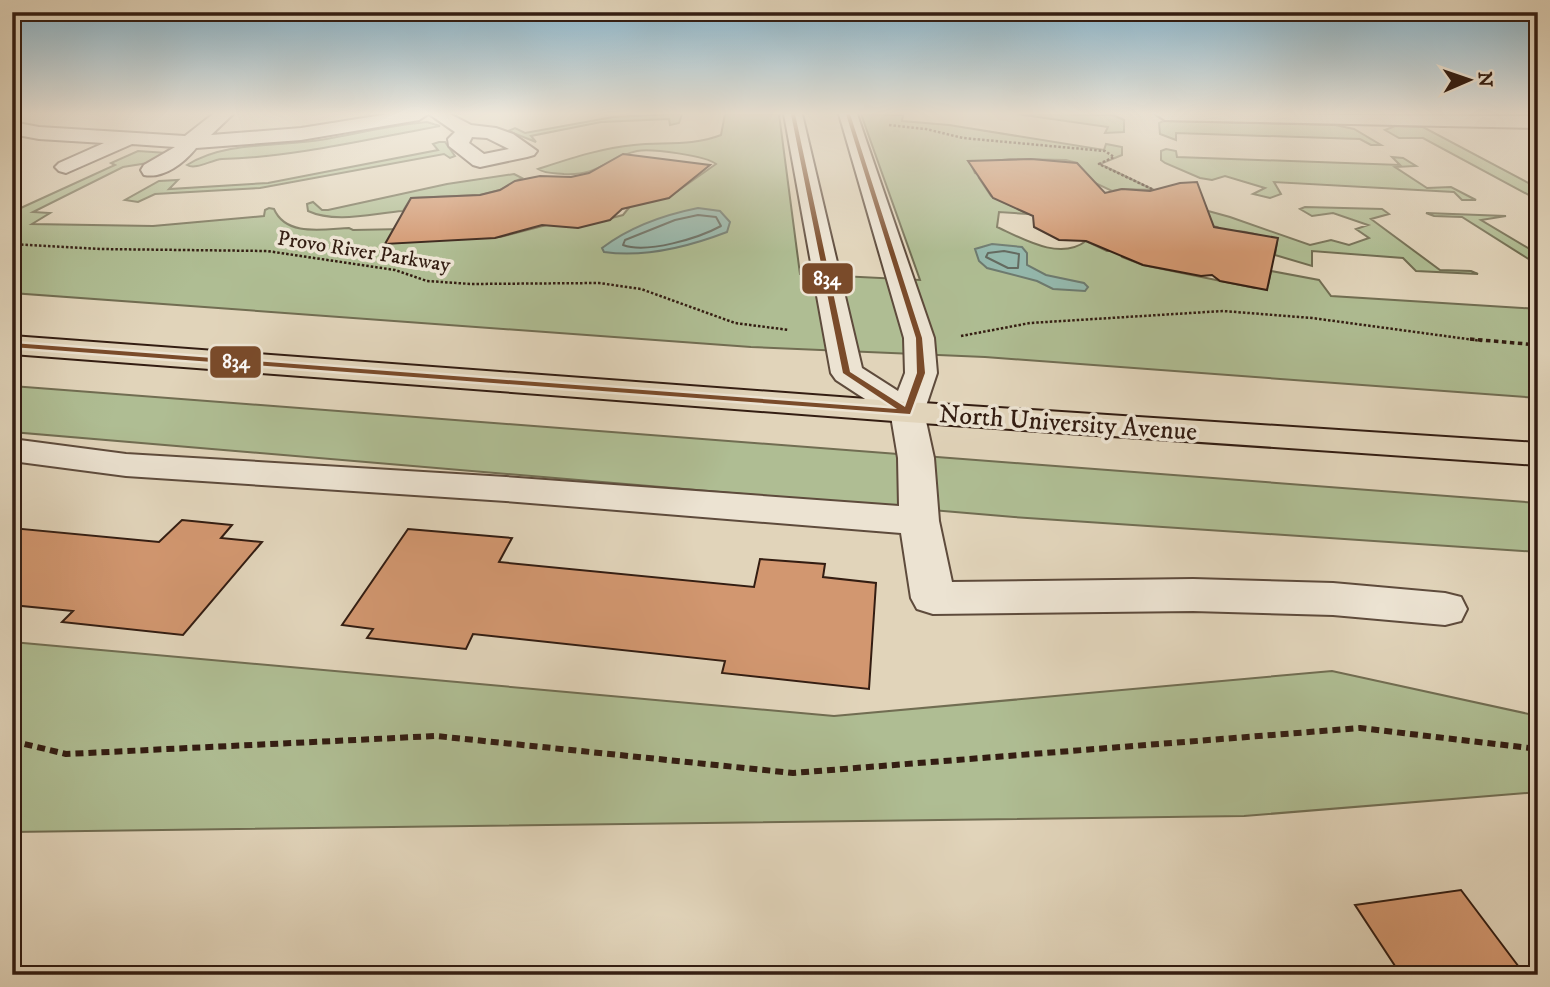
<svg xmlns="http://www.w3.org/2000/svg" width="1550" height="987" font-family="'IM FELL DW Pica',serif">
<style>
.green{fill:#afbd93;stroke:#716d52;stroke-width:2}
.water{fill:#94b8ad;stroke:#6d7a6f;stroke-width:2}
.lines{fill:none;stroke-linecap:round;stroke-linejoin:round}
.shore{stroke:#646a60;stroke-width:2}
.building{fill:#d29770;stroke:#331d12;stroke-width:2}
.minor-casing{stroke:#5e4b3c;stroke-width:4}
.highway-casing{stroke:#331d12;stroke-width:4}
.path-far2{stroke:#331d12;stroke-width:2.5;stroke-dasharray:2.5 2;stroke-linecap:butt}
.path-far1{stroke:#331d12;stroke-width:3.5;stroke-dasharray:4.5 3.5;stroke-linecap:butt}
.path{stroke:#331d12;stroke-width:6;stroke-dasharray:8 5;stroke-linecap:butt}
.minor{fill:#ece3d2;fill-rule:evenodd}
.highway{fill:#e1d4ba;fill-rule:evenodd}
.bus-1-casing{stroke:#ece3d2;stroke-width:5}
.bus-1{fill:#7a4b2a;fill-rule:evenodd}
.labels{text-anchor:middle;stroke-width:7;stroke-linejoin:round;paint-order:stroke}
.far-street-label{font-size:21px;fill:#331d12;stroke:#ece3d2}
.street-label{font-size:26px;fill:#331d12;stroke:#ece3d2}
.line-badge{stroke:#ece3d2;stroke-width:2.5}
.badge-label{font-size:19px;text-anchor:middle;font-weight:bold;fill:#fff}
</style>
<rect width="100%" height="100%" fill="#e1d4ba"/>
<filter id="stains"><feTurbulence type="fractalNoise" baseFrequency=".00286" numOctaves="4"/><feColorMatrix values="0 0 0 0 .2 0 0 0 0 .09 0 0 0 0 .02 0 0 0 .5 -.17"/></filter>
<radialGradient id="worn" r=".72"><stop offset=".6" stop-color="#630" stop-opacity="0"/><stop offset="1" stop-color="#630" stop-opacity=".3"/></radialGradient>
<g class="green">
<path d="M671,114H682L679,123L670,125L669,119L601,122L531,136L536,142L508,131L515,128L525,133L613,117Z"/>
<path d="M725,114H779L800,274L920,280L861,114L903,115L902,121L949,125L1104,150L1106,144L1122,147V155L1100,164L1154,190L1122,189L1112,191L1093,182L1077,163L1066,160L1010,159L971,164L975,173L985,175L979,178L991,196L1028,214L999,212L997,227C1023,239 1060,261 1086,241L1107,251H1120L1122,257L1143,265L1255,288L1268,285L1271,271L1319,280L1331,296L1538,309V398L985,357L751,347L12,293V212L115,165L111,163L138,151L168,153L154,162L123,167L33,212L50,213L32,224L153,226L264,216L265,210L269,208L274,209C286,237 324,229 349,228L353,230L403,229L407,240L500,237L558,222L588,224L623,215L632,204L676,192L716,164C707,156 651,148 637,151C608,157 600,176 564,174C554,173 546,174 538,169C569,159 601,148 634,145C663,142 693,146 721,135Z"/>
<path d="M1017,114L1113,115L1124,120V132L1105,133L1108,127Z"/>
<path d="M1163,121L1335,125L1354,129L1381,145H1371L1360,139L1176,133V140L1160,134L1159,123Z"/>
<path d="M427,122L440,126C368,139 295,157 222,159C211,160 196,170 187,165C225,141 277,147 320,140C355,134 391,125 427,122Z"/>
<path d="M1395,126L1423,127L1538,188V200L1423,138H1399L1385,130Z"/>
<path d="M439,142H445L455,156L450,158L444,154L260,188L155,194L138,202L125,200L159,181L178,180L169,189L268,183L438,150L433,144Z"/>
<path d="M1166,149L1176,151L1177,157L1400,165L1392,157L1403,158L1416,166L1395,167L1427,188L1451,187L1476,200H1462L1454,192L1274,182L1281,194L1270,198L1253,194L1265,188L1225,176L1212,180L1200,178L1165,163L1161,160V151Z"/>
<path d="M514,174L522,178L500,190L480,195L411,198L403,211C374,213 336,224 308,211L307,204L313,202L322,210H328L447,184Z"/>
<path d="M1179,203L1230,217L1310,245L1331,240L1349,245L1369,238L1356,229L1368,225L1333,213L1312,216L1300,209L1305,207L1382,209L1389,214L1371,219L1440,270L1471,271L1478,274L1416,271L1403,258L1312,251V266L1275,255L1277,242C1262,235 1242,229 1226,232L1217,227L1195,223Z"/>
<path d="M1426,213L1506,216L1481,220L1538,254V265L1462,217L1434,216Z"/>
<path d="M12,386L1538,503V552L1014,517L12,432Z"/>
<path d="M12,642L834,716L1332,671L1538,716V792L1244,816L12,832Z"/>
</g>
<g class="water">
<path d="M698,208L720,211L730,222L727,232C688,247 646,258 604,252L602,248C631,226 663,215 698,208Z"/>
<path d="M992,244L1022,247L1027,253V265L1046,275L1084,283L1088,287L1085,291L1053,289L1037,281L987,268L979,261L975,249Z"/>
</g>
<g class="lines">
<g class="shore">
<path d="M698,215L716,217L721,226C699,238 647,254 623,245L625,240L675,220Z"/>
<path d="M1004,251L1019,254L1018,268H1008L986,257L988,253Z"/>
</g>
</g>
<g class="building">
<path d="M623,154L710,165L669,198L622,209L610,220L578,228L542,225L495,238L385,244L411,198L480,195L500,190L515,181L540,176L571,177L589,173Z"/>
<path d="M1031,159L1077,163L1105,193L1122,189L1150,191L1180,183L1197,182L1214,227L1278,238L1267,290L1220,281L1212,275L1201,276L1143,265L1086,241L1059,240L1034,227L1033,216L993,198L968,161Z"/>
<path d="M182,520L232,525L221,538L262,542L183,635L62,622L73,611L12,605V528L159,542Z"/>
<path d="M408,529L512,538L499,562L754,587L760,559L825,564L823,577L876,583L869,689L722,673L725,661L473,634L466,649L367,638L373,629L342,625Z"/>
<path d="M1461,890L1525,975H1401L1355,905Z"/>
</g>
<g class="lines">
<defs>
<g id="minor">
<path d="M213,114H233L211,135L301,128L389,114H428L419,120L301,140L196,148C185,162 164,179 144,175L141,170L144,165L175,147L132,144L66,173L59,171L55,167L59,163L104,143L39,139L12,134V122L39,127L185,136Z"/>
<path d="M429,114H450L471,125L496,128L513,134L537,151L534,155L527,157L480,167L473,165L449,146L448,139L455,132ZM472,137L487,138L509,149L484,154L469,143Z"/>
<path d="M784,114H802L862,368L898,391L905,373L904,338L839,114H857L934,338L937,373L924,412L934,458L939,521L952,582L1193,579L1333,583L1445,593L1461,597L1467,609L1461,621L1445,625L1333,615L1193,611L933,614L917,609L911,598L901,533L506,501L126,476L12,461V439L126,454L506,477L899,506L898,458L891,416L836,380L831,373Z"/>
<path d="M1156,114L1538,116V128L1165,120Z"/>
</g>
<path id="highway" d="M12,336L907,402L1538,443V465L907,422L12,354Z"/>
</defs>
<use href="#minor" class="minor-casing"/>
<use href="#highway" class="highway-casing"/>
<g class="path-far2">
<path d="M889,125L926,129L963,138L1105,151L1114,157L1099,164L1154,190"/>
<path d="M12,244L100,249L267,251L395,270L427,281L471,284L599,283L641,289L735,323L789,330"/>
<path d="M961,336L1030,323L1223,311L1312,318L1482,341"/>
</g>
<path class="path-far1" d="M1470,339L1538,345"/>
<path class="path" d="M12,741L66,754L436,736L793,773L1360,728L1538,749"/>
<use href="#minor" class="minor"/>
<use href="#highway" class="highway"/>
<defs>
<path id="bus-1" d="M791,114H795L850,372L905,407L917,373L916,338L846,114H850L922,338L925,373L910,414L12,347V343L897,409L843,373Z"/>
</defs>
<use href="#bus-1" class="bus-1-casing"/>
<use href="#bus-1" class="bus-1"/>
</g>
<linearGradient id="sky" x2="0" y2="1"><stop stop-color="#86b6d0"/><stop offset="0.45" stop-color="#f2ece0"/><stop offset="1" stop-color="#f2ece0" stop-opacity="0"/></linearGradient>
<rect width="1550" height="252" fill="url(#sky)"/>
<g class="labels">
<g class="far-street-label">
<text transform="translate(364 251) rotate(9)" y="7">Provo River Parkway</text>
</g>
<g class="street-label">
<text transform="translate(1068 422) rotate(4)" y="9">North University Avenue</text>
</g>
</g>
<g class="line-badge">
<rect x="801" y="262" width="53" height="33" rx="7" fill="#7a4b2a"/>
<rect x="209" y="345" width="53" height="34" rx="7" fill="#7a4b2a"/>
</g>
<g class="badge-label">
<text x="827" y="285">834</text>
<text x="236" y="368">834</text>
</g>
<rect width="1550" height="987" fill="none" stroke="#e1d4ba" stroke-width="42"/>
<rect x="14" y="14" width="1522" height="959" fill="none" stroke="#331d12" stroke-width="3.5"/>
<rect x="21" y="21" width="1508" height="945" fill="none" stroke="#331d12" stroke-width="2"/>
<g transform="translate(1469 80) rotate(88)" stroke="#ece3d2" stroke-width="5" paint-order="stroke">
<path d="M0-5L12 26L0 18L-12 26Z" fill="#331d12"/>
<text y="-10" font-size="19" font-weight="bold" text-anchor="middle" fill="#331d12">N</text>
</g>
<rect width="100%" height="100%" filter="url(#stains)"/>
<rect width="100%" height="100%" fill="url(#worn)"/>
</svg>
